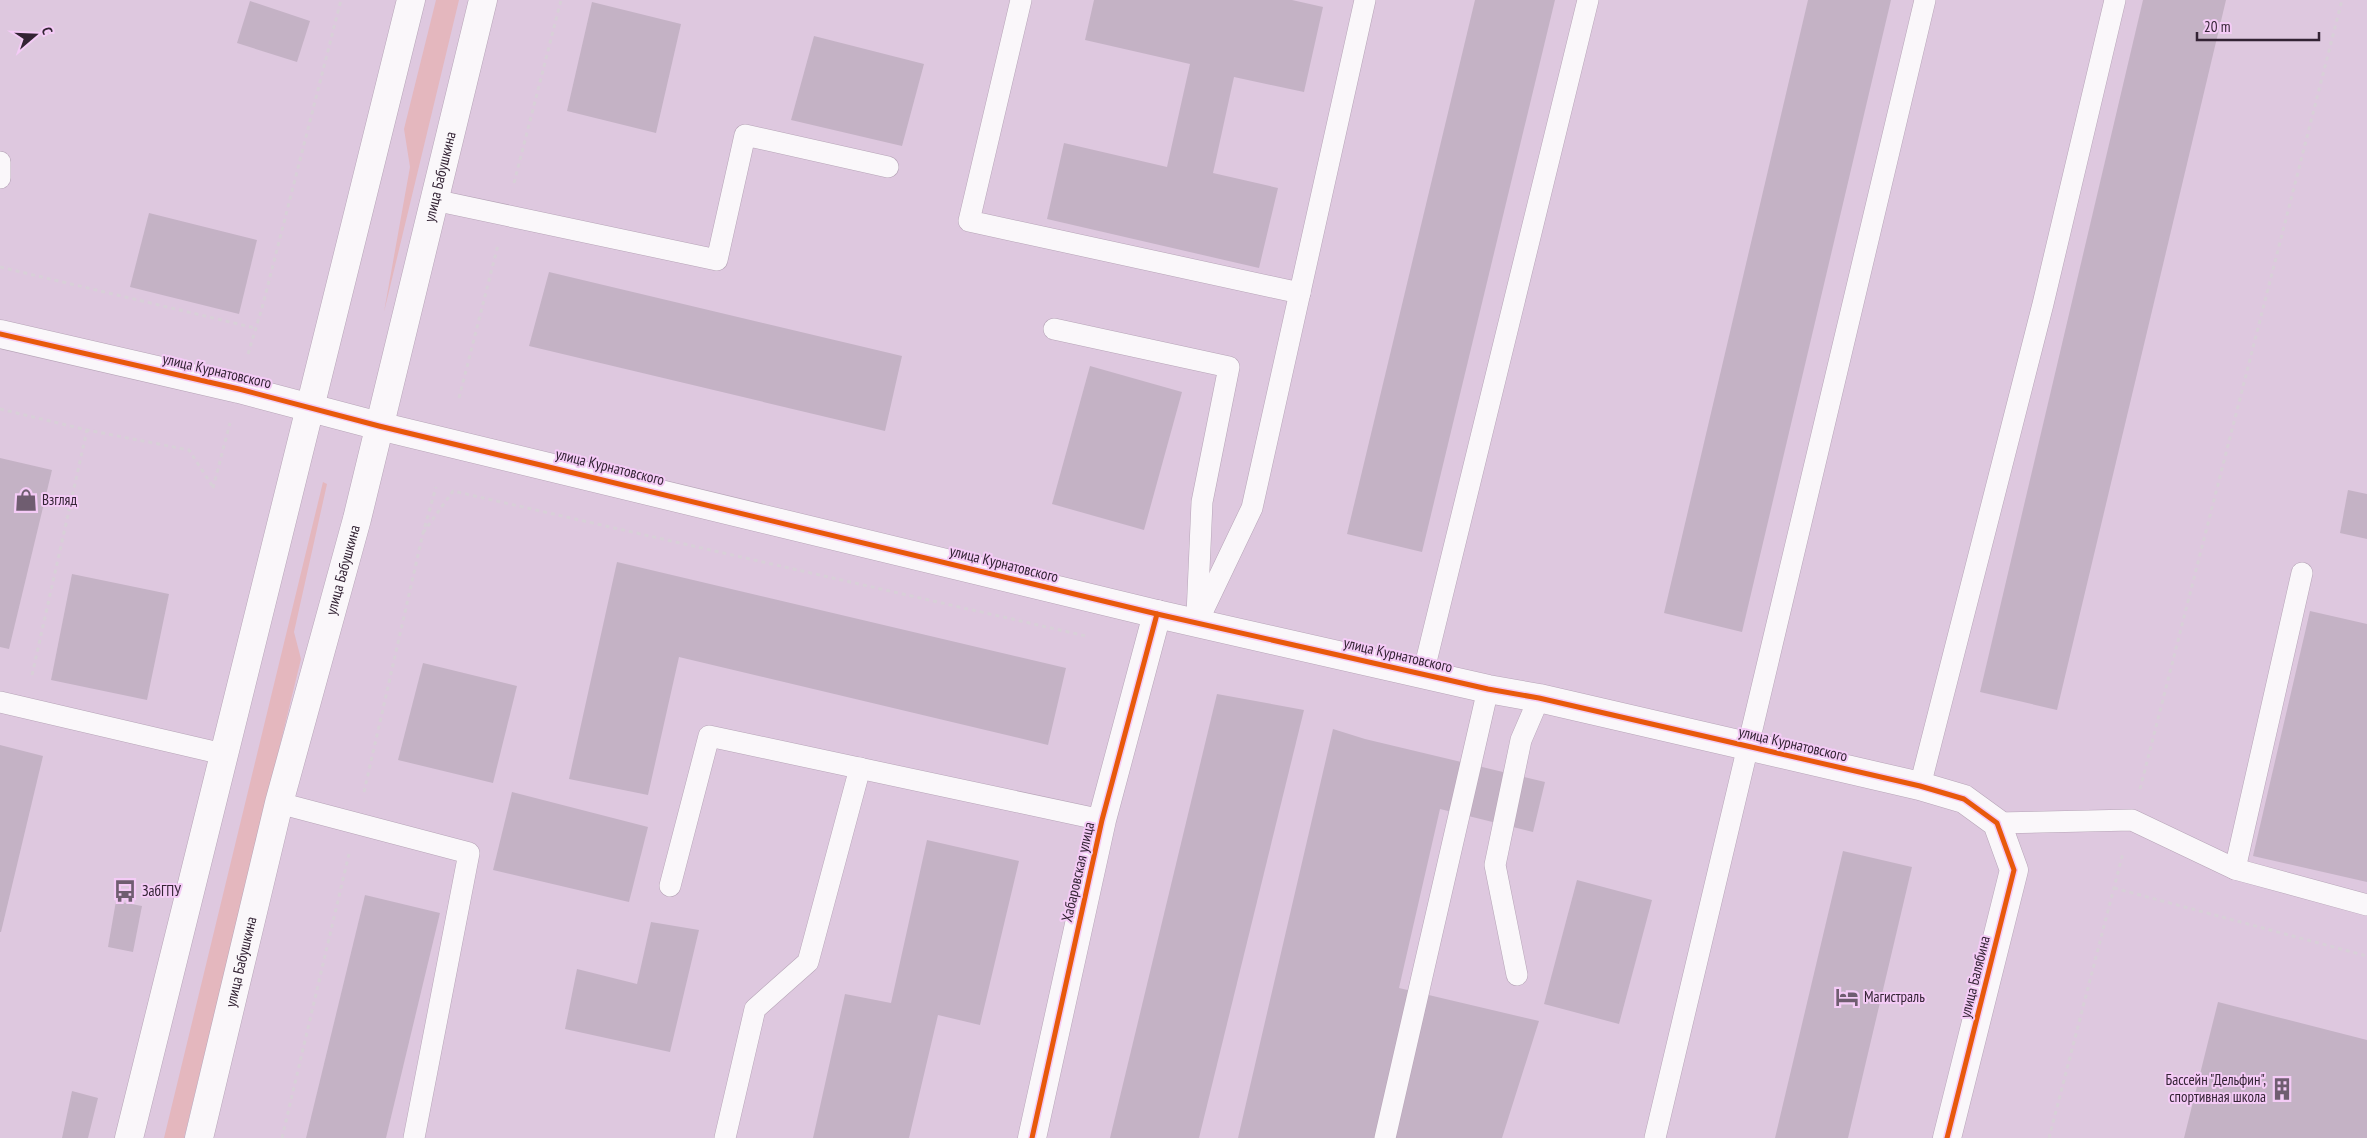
<svg xmlns="http://www.w3.org/2000/svg" width="2367" height="1138" font-family="'PT Sans Narrow',sans-serif">
<style>
.green{fill:#e4b7be}
.building{fill:#c4b2c5}
.lines{fill:none;stroke-linecap:round;stroke-linejoin:round}
.service-casing{stroke:#b6a4b7;stroke-width:22}
.minor-casing{stroke:#b6a4b7;stroke-width:29}
.primary-casing{stroke:#b6a4b7;stroke-width:29}
.path{stroke:#d8d0d8;stroke-width:3;stroke-dasharray:4 4;stroke-linecap:butt}
.service{stroke:#faf7fa;stroke-width:21}
.minor{stroke:#faf7fa;stroke-width:28}
.primary{stroke:#faf7fa;stroke-width:28}
.cycleway-casing{stroke:#f4cbf6;stroke-width:8}
.cycleway{stroke:#e8590c;stroke-width:5}
.labels{text-anchor:middle;stroke-width:4;stroke-linejoin:round;paint-order:stroke}
.street-label{font-size:15px;fill:#332334;stroke:#f4cbf6}
.poi-label{font-size:15px;fill:#332334;stroke:#f4cbf6;text-anchor:start}
</style>
<rect width="100%" height="100%" fill="#dec8df"/>
<g class="green">
<path d="M436,0H459L384,312L410,167L404,129Z"/>
<path d="M323,482L327,484L294,632L301,659L184,1138H164Z"/>
</g>
<g class="building">
<path d="M1094,0H1292L1323,7L1304,92L1234,77L1213,173L1278,188L1259,268L1047,219L1064,143L1167,167L1190,64L1085,40Z"/>
<path d="M1475,0H1555L1422,552L1347,534Z"/>
<path d="M1808,0H1891L1742,632L1664,613Z"/>
<path d="M2143,0H2226L2057,710L1980,692Z"/>
<path d="M250,1L310,21L297,62L237,43Z"/>
<path d="M592,2L681,24L656,133L567,111Z"/>
<path d="M814,36L924,64L902,146L791,120Z"/>
<path d="M149,213L257,240L239,314L130,287Z"/>
<path d="M549,272L902,356L885,431L529,346Z"/>
<path d="M1090,366L1182,392L1144,530L1052,504Z"/>
<path d="M0,458L52,470L9,649L0,647Z"/>
<path d="M2348,490L2367,494V539L2340,533Z"/>
<path d="M617,562L1066,668L1048,745L679,657L648,795L569,779Z"/>
<path d="M72,574L169,594L147,700L51,680Z"/>
<path d="M2310,611L2367,624V882L2253,856Z"/>
<path d="M423,663L517,686L493,783L398,760Z"/>
<path d="M1217,694L1304,710L1199,1138H1110Z"/>
<path d="M1333,729L1365,739L1545,782L1533,832L1440,809L1399,988L1539,1021L1502,1138H1238Z"/>
<path d="M0,745L43,756L1,932H0Z"/>
<path d="M512,792L648,827L629,902L493,870Z"/>
<path d="M927,840L1019,861L980,1025L938,1015L909,1138H813L845,994L891,1003Z"/>
<path d="M1843,851L1912,867L1848,1138H1775Z"/>
<path d="M1577,880L1652,900L1619,1024L1544,1004Z"/>
<path d="M365,895L440,913L386,1138H306Z"/>
<path d="M116,901L142,906L133,952L108,947Z"/>
<path d="M651,922L699,930L670,1052L565,1029L577,969L637,984Z"/>
<path d="M2218,1002L2367,1040V1138H2184Z"/>
<path d="M72,1091L98,1098L88,1138H62Z"/>
</g>
<g class="lines">
<defs>
<g id="service">
<path d="M1021,0L969,221L1300,293"/>
<path d="M0,162V178"/>
<path d="M434,200L717,260L745,135L888,167"/>
<path d="M1054,329L1229,367L1202,502L1197,615"/>
<path d="M1197,623L1252,508L1365,0"/>
<path d="M1423,674L1588,0"/>
<path d="M0,702L223,754"/>
<path d="M1920,786L2043,304L2115,0"/>
<path d="M279,803L469,853L414,1138"/>
<path d="M1997,823L2132,820L2235,869L2302,573"/>
<path d="M2235,869L2367,905"/>
<path d="M670,886L709,736L1102,820"/>
<path d="M1517,975L1495,865L1521,740L1539,698"/>
<path d="M725,1138L755,1009L808,962L860,768"/>
<path d="M1385,1138L1488,689"/>
<path d="M1655,1138L1925,0"/>
</g>
<g id="minor">
<path d="M0,334L239,389L379,426L1157,614L1488,689L1539,698L1920,786L1964,799L1997,823L2014,870L1947,1138"/>
<path d="M1032,1138L1102,820L1157,614"/>
</g>
<g id="primary">
<path d="M129,1138L411,0"/>
<path id="s1" d="M199,1138L279,803L357,519L483,0"/>
</g>
</defs>
<use href="#service" class="service-casing"/>
<use href="#minor" class="minor-casing"/>
<use href="#primary" class="primary-casing"/>
<g class="path">
<path d="M514,183L561,0"/>
<path d="M0,267L255,328"/>
<path d="M248,354L262,308L341,0"/>
<path d="M459,398L498,245"/>
<path d="M0,409L87,430L189,450L213,487"/>
<path d="M213,488L230,423"/>
<path d="M423,533L453,491L1086,636"/>
<path d="M32,675L87,430"/>
<path d="M2140,789L2342,0"/>
<path d="M364,792L423,533L436,487"/>
<path d="M2114,888L2367,956"/>
<path d="M282,1138L349,854"/>
<path d="M2049,1138L2123,853"/>
</g>
<use href="#service" class="service"/>
<use href="#minor" class="minor"/>
<use href="#primary" class="primary"/>
<defs>
<g id="cycleway">
<path d="M0,334L239,389L379,426L1157,614L1488,689L1539,698L1920,786L1964,799L1997,823L2014,870L1947,1138"/>
<path d="M1032,1138L1102,820L1157,614"/>
</g>
</defs>
<use href="#cycleway" class="cycleway-casing"/>
<use href="#cycleway" class="cycleway"/>
</g>
<defs>
<symbol id="shop-bare" viewBox="-9 -9 18 18"><path d="M-5-2.5h2.3a2.7 3.5 0 0 1 5.4 0H5L5.5 6h-11ZM-1.5-2.5h3a1.5 2.3 0 0 0-3 0Z" fill="#6f5d70" stroke="#f4cbf6" stroke-width="2.5" paint-order="stroke"/></symbol>
<symbol id="bus-bare" viewBox="-9 -9 18 18"><path d="M-5-6H5V4H4V6H2V4H-2V6H-4V4H-5ZM-3.5-4V0h7V-4ZM-3.5 1.2v1.5H-2V1.2ZM2 1.2v1.5H3.5V1.2Z" fill="#6f5d70" stroke="#f4cbf6" stroke-width="2.5" paint-order="stroke"/></symbol>
<symbol id="hotel-bare" viewBox="-9 -9 18 18"><path d="M-6-4.5h1.5V1H6V5H4.5V3h-9V5H-6ZM-4 0a1.8 1.8 0 1 1 3.6 0ZM.5 0V-2.5h3Q6-2.5 6 0Z" fill="#6f5d70" stroke="#f4cbf6" stroke-width="2.5" paint-order="stroke"/></symbol>
<symbol id="building-bare" viewBox="-9 -9 18 18"><path d="M-4-6H4V6H1V3H-1V6H-4ZM-2.5-4.3h1.7v1.8h-1.7ZM.8-4.3h1.7v1.8H.8ZM-2.5-1h1.7V.8h-1.7ZM.8-1h1.7V.8H.8Z" fill="#6f5d70" stroke="#f4cbf6" stroke-width="2.5" paint-order="stroke"/></symbol>
</defs>
<g fill-rule="evenodd">
<use href="#shop-bare" x="10" y="484" width="32" height="32"/>
<use href="#bus-bare" x="109" y="875" width="32" height="32"/>
<use href="#hotel-bare" x="1831" y="981" width="32" height="32"/>
<use href="#building-bare" x="2266" y="1073" width="32" height="32"/>
</g>
<g class="labels">
<g class="street-label">
<text dy="5" stroke="none"><textPath href="#s1" startOffset="991">улица Бабушкина</textPath></text>
<text transform="translate(217 371) rotate(13)" y="5">улица Курнатовского</text>
<text transform="translate(610 467) rotate(14)" y="5">улица Курнатовского</text>
<text transform="translate(1004 564) rotate(14)" y="5">улица Курнатовского</text>
<text dy="5" stroke="none"><textPath href="#s1" startOffset="586">улица Бабушкина</textPath></text>
<text transform="translate(1398 655) rotate(13)" y="5">улица Курнатовского</text>
<text transform="translate(1793 744) rotate(13)" y="5">улица Курнатовского</text>
<text transform="translate(1078 872) rotate(-77)" y="5">Хабаровская улица</text>
<text dy="5" stroke="none"><textPath href="#s1" startOffset="181">улица Бабушкина</textPath></text>
<text transform="translate(1975 977) rotate(-76)" y="5">улица Балябина</text>
</g>
<g class="poi-label">
<text x="42" y="505">Взгляд</text>
<text x="142" y="896">ЗабГПУ</text>
<text x="1864" y="1002">Магистраль</text>
<text x="2266" y="1085" text-anchor="end">Бассейн "Дельфин",<tspan x="2266" dy="17">спортивная школа</tspan></text>
</g>
</g>
<g transform="translate(35 35) rotate(71)" stroke="#f4cbf6" stroke-width="4" paint-order="stroke">
<path d="M0-4L9 19L0 12L-9 19Z" fill="#332334"/>
<text y="-8" font-size="14" font-weight="bold" text-anchor="middle" fill="#332334">С</text>
</g>
<path d="M2197 32v8h122v-8" fill="none" stroke="#332334" stroke-width="2.5"/>
<text x="2204" y="32" font-size="15" fill="#332334" stroke="#f4cbf6" stroke-width="4" paint-order="stroke">20 m</text>
</svg>
